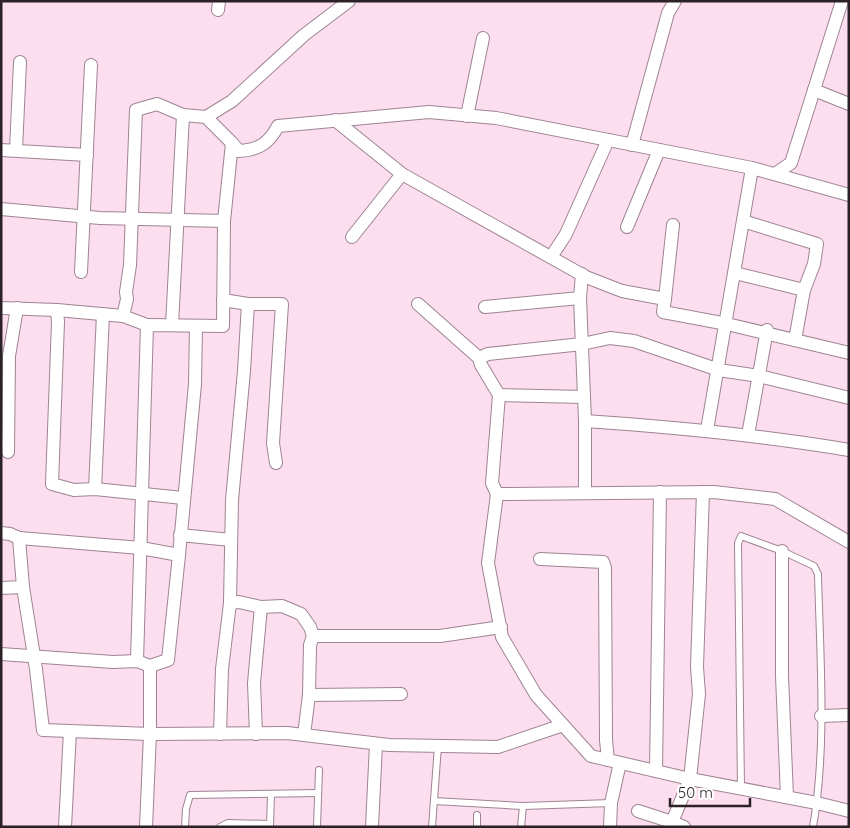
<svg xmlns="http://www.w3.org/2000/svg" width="850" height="828" font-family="Quicksand,sans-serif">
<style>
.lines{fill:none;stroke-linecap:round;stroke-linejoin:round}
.lane-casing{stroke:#9e8493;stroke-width:8}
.street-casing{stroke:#9e8493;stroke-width:14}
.lane{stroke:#fff;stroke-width:6}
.street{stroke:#fff;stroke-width:12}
</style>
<rect width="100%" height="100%" fill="#fcdeef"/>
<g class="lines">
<defs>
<g id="lane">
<path d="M741,789L738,543L741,536L782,551L814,566L818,574C820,656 827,746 813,827"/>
<path d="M434,801L523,806L611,803"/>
<path d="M270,826L271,794"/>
<path d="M185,827L186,809L190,795L318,793"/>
<path d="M220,827L228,823L270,824"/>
<path d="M317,827L319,770"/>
<path d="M432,827L438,746"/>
<path d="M477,827V815"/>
<path d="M521,827L523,806"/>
</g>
<g id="street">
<path d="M218,10L219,1"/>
<path d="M814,90L849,104"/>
<path d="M467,116L483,38"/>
<path d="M206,117L232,143"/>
<path d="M335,120L402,174L586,277L622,291L665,299L663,312L727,324L849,353"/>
<path d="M632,145L668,13L675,1"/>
<path d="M1,150L87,155"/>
<path d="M16,150L20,62"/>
<path d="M775,174L791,163L842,1"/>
<path d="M1,209L100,218L224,221"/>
<path d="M743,221L817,244L814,264L804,290L795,340"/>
<path d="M627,227L659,150"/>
<path d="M352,237L402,174"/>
<path d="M551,257L566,234L608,140"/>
<path d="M81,272L91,65"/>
<path d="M735,273L804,290"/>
<path d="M582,274L580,298L585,421V492"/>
<path d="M665,299L673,225"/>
<path d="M223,300L248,304H282L273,443L276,463"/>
<path d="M418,304L479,358L481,365L499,395L492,483L497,494"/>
<path d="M485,307L580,298"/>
<path d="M1,308L57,310L123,316L147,325"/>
<path d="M57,310L58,322L52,484L74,490L95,489L183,498"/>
<path d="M123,316L127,299L126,292L130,265L136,110L157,104L183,115L206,117L232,101L304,35L349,1"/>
<path d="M172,325L183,115"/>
<path d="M479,358L488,354L582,344L610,338L634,341L719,370L759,376L849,398"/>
<path d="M499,395L584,397"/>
<path d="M585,421C673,427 761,435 849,450"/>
<path d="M707,430L752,168L849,195"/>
<path d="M748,435L767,330"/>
<path d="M8,452L9,356L17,308"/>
<path d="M95,489L103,314"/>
<path d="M1,533L10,534L19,538L141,548L179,555"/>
<path d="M180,535L231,540"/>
<path d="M19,538L23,587"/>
<path d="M782,551V676L787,797"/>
<path d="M540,559L603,562L605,568L606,740L608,760"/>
<path d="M1,588L23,587L36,669L43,730L150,734L287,733L389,745L498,747L563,725L591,756L690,779L817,803L849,811"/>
<path d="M230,603L239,602L261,607L282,606L301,614L310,627L313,636L310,645L309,695L304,735"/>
<path d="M313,636H440L501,627"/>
<path d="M1,654L113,662L137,661L150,666L168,660L179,555L195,384L196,326"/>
<path d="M137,661L147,325L223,326L224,221L232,143L239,151C259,150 269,143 278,126L429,112L496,118L752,168"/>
<path d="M309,695L401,694"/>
<path d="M821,716L849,715"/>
<path d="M563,725L536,695L502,637L488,563L497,494L714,492L775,499L849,542"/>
<path d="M220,734L222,669L230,603L232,500L244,371L248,304"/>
<path d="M256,734L254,683L261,607"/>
<path d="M656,771L660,492"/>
<path d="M638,811L672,822"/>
<path d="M65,827L70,731"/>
<path d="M146,827L150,734V666"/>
<path d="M372,827L376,744"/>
<path d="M610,827L611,803L620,763"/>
<path d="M684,827L672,822L690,779L699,694L697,667L703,492"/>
</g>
</defs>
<use href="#lane" class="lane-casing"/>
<use href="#street" class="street-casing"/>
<use href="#lane" class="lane"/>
<use href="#street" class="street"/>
</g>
<rect width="850" height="828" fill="none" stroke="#2b2127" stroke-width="5"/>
<path d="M670 798v8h80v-8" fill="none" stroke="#2b2127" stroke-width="2.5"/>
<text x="678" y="798" font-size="15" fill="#2b2127" stroke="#ffffff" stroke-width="4" paint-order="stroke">50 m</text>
</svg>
